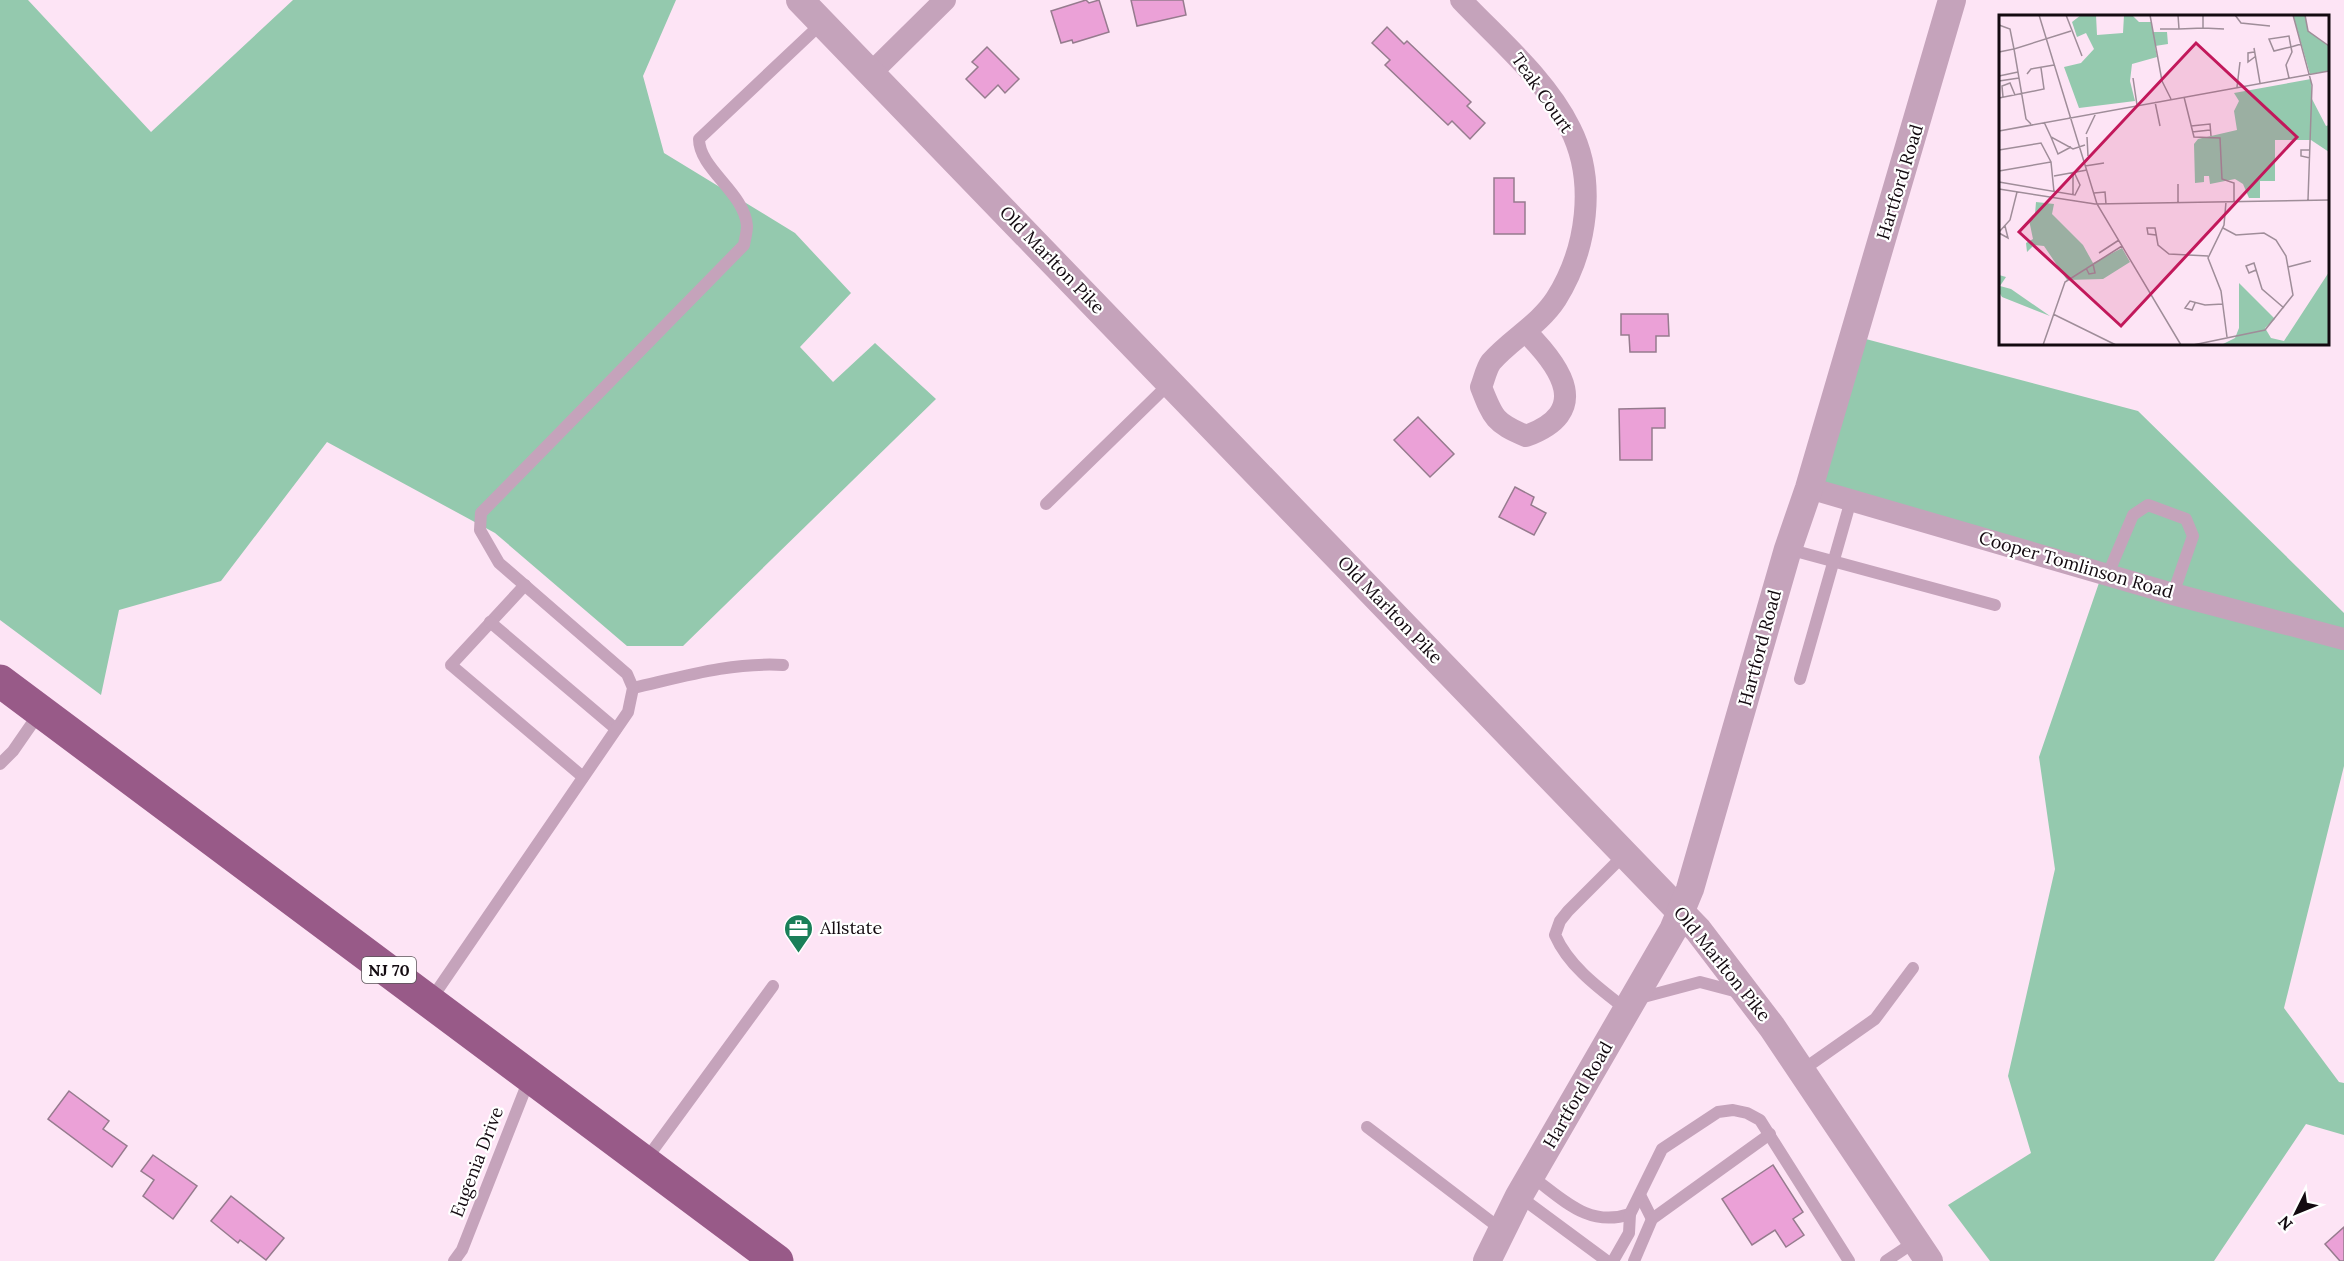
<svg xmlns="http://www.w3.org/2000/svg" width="2344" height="1261" font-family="Lora,serif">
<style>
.green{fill:#94c9ae}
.building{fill:#eba1d7;stroke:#967b8e;stroke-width:1.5}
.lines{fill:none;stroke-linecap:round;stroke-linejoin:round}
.service{stroke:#c5a3bb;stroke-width:12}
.minor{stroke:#c5a3bb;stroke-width:22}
.tertiary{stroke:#c5a3bb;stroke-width:28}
.trunk{stroke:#985a88;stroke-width:33}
.labels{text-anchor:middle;stroke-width:4.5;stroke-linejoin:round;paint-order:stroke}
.shield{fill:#fff;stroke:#5a5458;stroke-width:1.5}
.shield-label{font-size:16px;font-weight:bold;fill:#130a10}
.street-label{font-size:18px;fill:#130a10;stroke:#fff}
.poi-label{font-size:18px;fill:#130a10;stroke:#fff;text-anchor:start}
.inset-road{fill:none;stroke:#9f8d99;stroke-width:1.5}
.view{fill:#c2185b;fill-opacity:0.15;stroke:#c2185b;stroke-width:3}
.inset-edge{fill:none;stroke:#130a10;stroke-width:3}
</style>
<rect width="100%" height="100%" fill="#fde4f5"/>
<g class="green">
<path d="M0,0H28L151,132L293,0H676L643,76L664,153L795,233L851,293L800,347L833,382L875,343L936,399L683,646H627L495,533L327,442L221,581L119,610L101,695L0,620Z"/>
<path d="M1862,338L2138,411L2344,613V766L2284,1008L2339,1082L2344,1083V1135L2306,1124L2214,1261H1990L1948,1205L2031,1153L2008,1076L2055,869L2039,757L2101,577L1818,480Z"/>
</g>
<g class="building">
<path d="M1086,0L1089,3L1099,0L1109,32L1073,43L1072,40L1061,43L1051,11Z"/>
<path d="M1131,0H1183L1186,15L1137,26Z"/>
<path d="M1387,27L1404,44L1407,41L1471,102L1467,106L1485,123L1470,139L1452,121L1448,125L1385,65L1390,60L1372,43Z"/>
<path d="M987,47L1019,79L1005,93L998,85L985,98L966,79L978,67L972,62Z"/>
<path d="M1494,178H1514V202H1525V234H1494Z"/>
<path d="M1621,314H1668L1669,336H1656V352H1630L1629,335H1621Z"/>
<path d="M1665,408V428H1652V460H1620L1619,409Z"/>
<path d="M1418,417L1454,454L1430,477L1394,440Z"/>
<path d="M1515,487L1534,497L1531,505L1546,513L1534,535L1499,517Z"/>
<path d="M69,1091L109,1121L103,1129L127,1146L112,1167L48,1119Z"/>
<path d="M153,1155L197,1186L173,1219L143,1196L154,1180L141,1171Z"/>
<path d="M1773,1165L1803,1212L1793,1219L1804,1235L1786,1247L1775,1230L1752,1245L1722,1199Z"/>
<path d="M231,1196L284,1238L266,1260L240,1240L238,1243L211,1221Z"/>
<path d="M2344,1227V1261H2340L2325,1244Z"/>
</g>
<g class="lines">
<g class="service">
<path d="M1046,504L1170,383"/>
<path d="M1788,549L1995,605"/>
<path d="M2108,574L2133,515L2148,505L2186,519L2193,536L2173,594"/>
<path d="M525,585L451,665L583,777"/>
<path d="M490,622L616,729"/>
<path d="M1800,679L1851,500"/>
<path d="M633,688C682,677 731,662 783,665"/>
<path d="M0,764L13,751L40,712"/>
<path d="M1626,853L1568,911L1560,921L1555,935C1569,967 1600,989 1627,1010"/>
<path d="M1636,999L1700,982L1738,992"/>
<path d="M430,1001L628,712L633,688L627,674L499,563L480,530L481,513L744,245C745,239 747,232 747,226C745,193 699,169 699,139L822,23"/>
<path d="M1801,1071L1875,1019L1913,968"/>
<path d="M1367,1127L1502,1230"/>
<path d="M645,1161L773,986"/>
<path d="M1531,1176C1563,1199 1588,1228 1630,1214"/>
<path d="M1640,1195L1652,1219"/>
<path d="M1519,1196L1607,1261"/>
<path d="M454,1261L462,1250L530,1077"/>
<path d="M1613,1261L1629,1233L1630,1214L1662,1149L1718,1112L1733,1110L1747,1113L1760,1120L1849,1261"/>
<path d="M1634,1261L1652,1219L1770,1134"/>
<path d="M1886,1261L1916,1241"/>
</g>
<g class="minor">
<path d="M1461,0C1498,39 1546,79 1570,128C1597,181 1587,250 1556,299C1539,325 1511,339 1491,362C1486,369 1484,380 1481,387C1493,418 1495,423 1526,436C1592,412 1562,368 1526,332"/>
<path d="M871,73L945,0"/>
<path d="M1809,488L2173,594L2344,639"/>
</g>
<g class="tertiary">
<path d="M800,0L1698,930L1772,1027L1929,1261"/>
<path d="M1487,1261L1519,1196L1673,930L1690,889L1788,549L1809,488L1952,0"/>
</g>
<path class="trunk" d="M0,681L777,1261"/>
</g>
<defs>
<symbol id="office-pin" viewBox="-11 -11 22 30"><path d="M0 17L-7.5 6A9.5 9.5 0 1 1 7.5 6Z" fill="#1a7f59" stroke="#fff"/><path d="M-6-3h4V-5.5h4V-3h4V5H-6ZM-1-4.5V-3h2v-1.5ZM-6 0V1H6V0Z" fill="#fff"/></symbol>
</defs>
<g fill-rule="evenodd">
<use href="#office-pin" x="782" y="912" width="33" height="45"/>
</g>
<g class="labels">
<rect class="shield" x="362" y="957" width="54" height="26" rx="4.5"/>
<g class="shield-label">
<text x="389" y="976">NJ 70</text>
</g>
<g class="street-label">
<text transform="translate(1542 93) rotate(55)" y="6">Teak Court</text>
<text transform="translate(1900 182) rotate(-73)" y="6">Hartford Road</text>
<text transform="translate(1052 260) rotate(46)" y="6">Old Marlton Pike</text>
<text transform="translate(2076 565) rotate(16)" y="6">Cooper Tomlinson Road</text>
<text transform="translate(1390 610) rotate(46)" y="6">Old Marlton Pike</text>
<text transform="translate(1760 648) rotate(-75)" y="6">Hartford Road</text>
<text transform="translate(1722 964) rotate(51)" y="6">Old Marlton Pike</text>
<text transform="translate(1578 1095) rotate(-60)" y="6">Hartford Road</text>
<text transform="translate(477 1162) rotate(-69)" y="6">Eugenia Drive</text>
</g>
<g class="poi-label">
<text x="820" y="934">Allstate</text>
</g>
</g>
<g transform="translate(1999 15)">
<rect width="330" height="330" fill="#fde4f5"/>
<path d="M82,0H97L98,20L124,18L125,0H133L140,7H152L154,17H168L169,29L156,31L158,42L133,49L131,66L136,86L80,93L65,52L82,48L95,34L87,18L78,22L73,7ZM294,0H306L309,16L330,31V56L311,59ZM312,64L313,84L327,111L330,110V137L312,125H276V166H261V183H250L244,169L236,164L211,169L210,161H205V167L196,168L195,129L199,124L238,115L235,96L240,86L235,78ZM37,187L55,189L53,199L84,230L94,248L123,233L131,247L104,264L68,265L45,231L35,230L28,237L27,228L34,224L30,205L36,199ZM330,257V330H222L236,323L240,313V268L276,304L266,313L272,323L285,326ZM0,260L7,262L1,271L12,274L51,301L3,282L0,277Z" fill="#94c9ae"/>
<path class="inset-road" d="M40,0L98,189L182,330M67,0L83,41M151,0L163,66L172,84M179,0L180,14L204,13V0M236,0L242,8L271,11M294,0L313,70L309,185M306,0L309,16L330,31M0,10L11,14L15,34L0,37M204,13L225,14M161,14H180M255,33L261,68M255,37L249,38V47L257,41M28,59L32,54L55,50M0,61L19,57M134,63L138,90M290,63L287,50L293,37L291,27L290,21L270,24L275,36L287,33L292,32L302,29M0,66L20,63M238,72L241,47M4,82L3,71L11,68L16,80M185,82L195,122L221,123L223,164L235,168V187M0,83L45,74L42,53M156,87L161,111M45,107L52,122L74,134L86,130M32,109L27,104L15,34L72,16M192,111L211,109L212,121M0,116L330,56M193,117L211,115M87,119L97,98M52,122L59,139L72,132M88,122L89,141M0,135L42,128L52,147L0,156M311,143L302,141V135H311M52,147L55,177M86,151L105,148M55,161L88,155M0,167L76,180L81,170L75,157M179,169V188M0,174L96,189L330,185M95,178L106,177L107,189M74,180V160M227,187L225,210L209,243L222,276L228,322M0,217L11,205L18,177M0,218L9,223L6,211M157,220L149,219L148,213H156L159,230L170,239L209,241M100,238L120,225M289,252L312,246M87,253L90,259L96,258L94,249M257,255L250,258L247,251L255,248L263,274L285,293M196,288L193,295L186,293L191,286L206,290L224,289M54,299L117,330M44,330L66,267L123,231M194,330L266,315L294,280L287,241L277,225L265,218L237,220L224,213"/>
<path class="view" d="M197,28L298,122L122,311L20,217Z"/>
<rect width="330" height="330" class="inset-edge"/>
</g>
<g transform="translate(2296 1213) rotate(227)" stroke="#ffffff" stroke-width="4.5" paint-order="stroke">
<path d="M0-4.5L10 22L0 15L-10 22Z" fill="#130a10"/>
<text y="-9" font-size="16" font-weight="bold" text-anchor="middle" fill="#130a10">N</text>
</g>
</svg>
